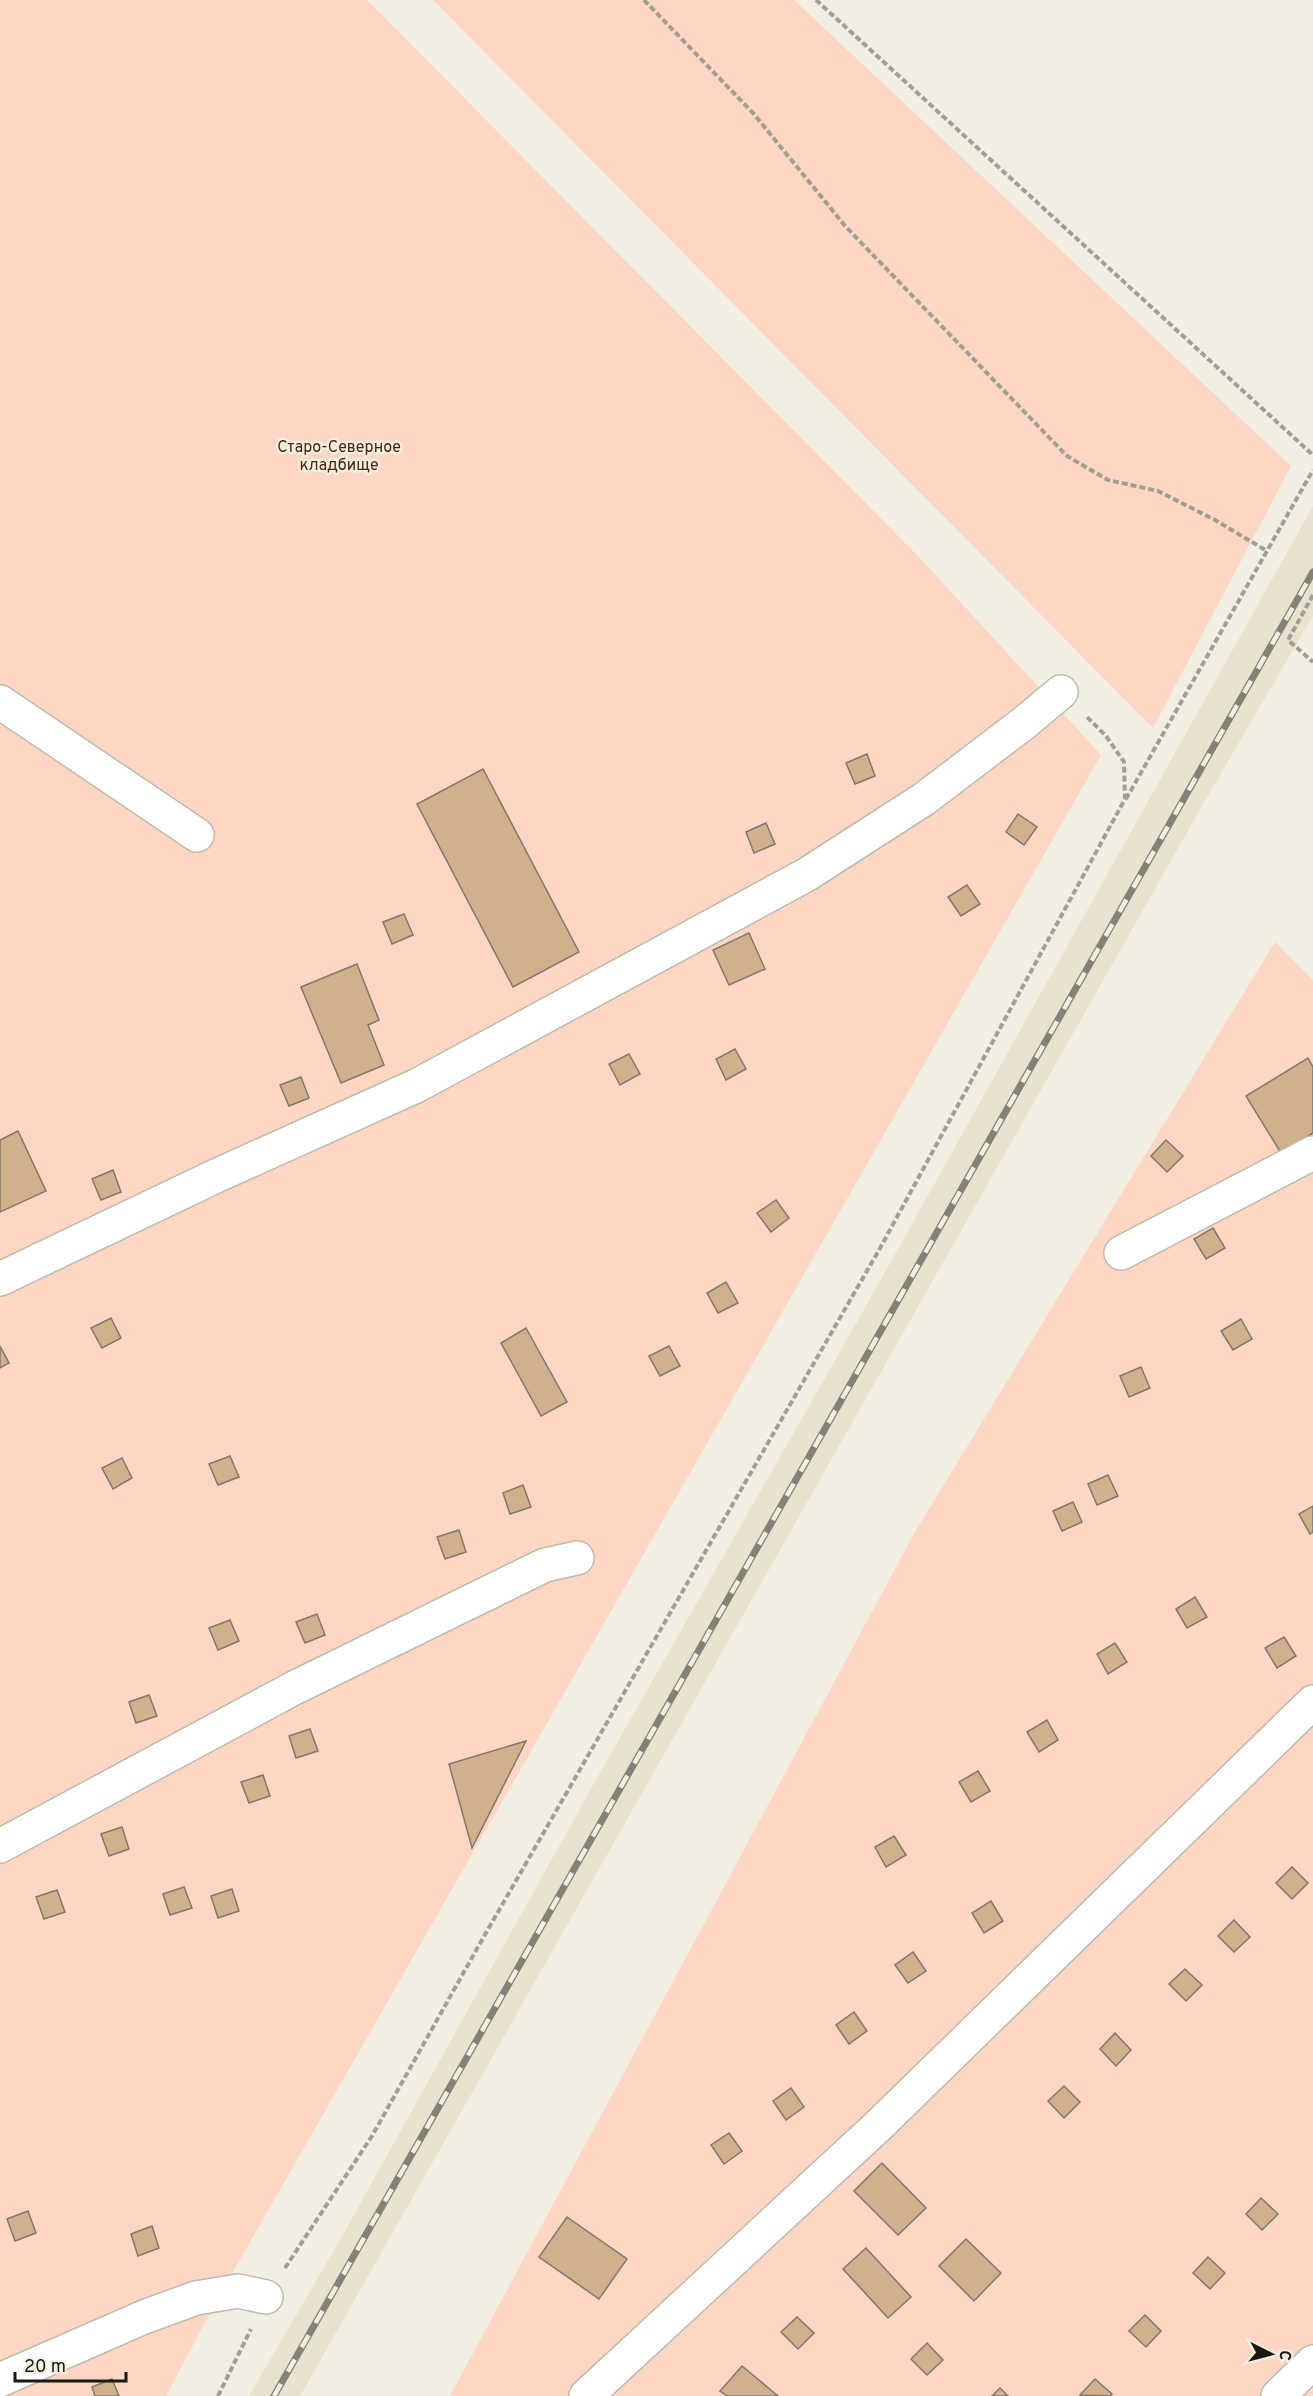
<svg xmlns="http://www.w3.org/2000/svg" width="1313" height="2396" font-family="Overpass,sans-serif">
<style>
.built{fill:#e8e3ce}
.green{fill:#fdd6c4}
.building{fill:#d1b18b;stroke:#80776d;stroke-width:1.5}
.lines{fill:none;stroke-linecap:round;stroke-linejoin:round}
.minor-casing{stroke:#bebbae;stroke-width:36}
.path{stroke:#a19e94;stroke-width:4;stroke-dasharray:6 3;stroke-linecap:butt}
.minor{stroke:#fff;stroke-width:33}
.rail-casing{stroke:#838178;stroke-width:7}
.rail{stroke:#f2eee1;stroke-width:4.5;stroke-dasharray:14;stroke-linecap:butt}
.labels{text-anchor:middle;stroke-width:5;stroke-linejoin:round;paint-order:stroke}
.park-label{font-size:16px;fill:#4e230a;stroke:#f2eee1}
</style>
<rect width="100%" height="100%" fill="#f2eee1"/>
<path class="built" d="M1313,506V616L1206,799L300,2396H249L340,2240L601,1771L874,1292Z"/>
<g class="green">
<path d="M0,0H367L917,555L1101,755L218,2298L166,2396H0Z"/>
<path d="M433,0H794L1291,466L1153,728Z"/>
<path d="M1275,942L1313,980V2396H450L915,1532Z"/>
</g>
<g class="building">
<path d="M867,754L875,776L855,784L846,763Z"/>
<path d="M483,769L579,952L513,987L417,804Z"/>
<path d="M1018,814L1037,827L1024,845L1006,832Z"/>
<path d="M766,823L775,844L754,853L746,832Z"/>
<path d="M967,885L980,904L961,916L948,897Z"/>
<path d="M404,914L413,935L392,944L383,922Z"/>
<path d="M749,933L765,969L729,985L713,950Z"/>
<path d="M357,964L379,1020L368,1025L384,1065L341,1083L301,987Z"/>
<path d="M735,1049L746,1069L726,1080L716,1059Z"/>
<path d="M629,1054L640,1074L620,1085L609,1064Z"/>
<path d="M1308,1058L1313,1067V1133L1281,1153L1246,1096Z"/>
<path d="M301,1077L309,1098L289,1106L280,1085Z"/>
<path d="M18,1131L46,1191L0,1212V1140Z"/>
<path d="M1166,1140L1183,1156L1167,1172L1151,1156Z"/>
<path d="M113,1170L121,1192L101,1200L92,1179Z"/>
<path d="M776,1200L789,1218L771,1232L757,1213Z"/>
<path d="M1213,1228L1225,1248L1206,1259L1194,1239Z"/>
<path d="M726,1282L738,1303L718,1313L707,1293Z"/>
<path d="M111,1318L121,1338L102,1348L91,1328Z"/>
<path d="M1241,1319L1252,1339L1233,1350L1221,1331Z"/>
<path d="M526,1328L567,1402L541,1416L501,1343Z"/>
<path d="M0,1346L9,1363L0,1368Z"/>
<path d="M669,1346L680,1366L660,1376L649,1356Z"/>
<path d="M1141,1367L1150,1388L1129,1397L1120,1376Z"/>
<path d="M230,1456L239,1477L218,1485L209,1464Z"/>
<path d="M122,1458L132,1478L113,1489L102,1468Z"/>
<path d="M1108,1475L1118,1496L1097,1505L1088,1484Z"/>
<path d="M523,1485L531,1507L510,1514L503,1493Z"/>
<path d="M1073,1502L1082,1522L1062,1531L1053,1511Z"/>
<path d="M1313,1506V1532L1310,1534L1299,1514Z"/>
<path d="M459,1530L466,1552L445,1559L437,1537Z"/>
<path d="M1195,1597L1207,1617L1187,1628L1176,1609Z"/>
<path d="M317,1614L325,1635L305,1643L296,1622Z"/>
<path d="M230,1620L239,1641L218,1650L209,1628Z"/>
<path d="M1284,1637L1296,1656L1277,1668L1265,1648Z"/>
<path d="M1115,1643L1127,1662L1108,1674L1097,1654Z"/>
<path d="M149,1695L157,1716L136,1723L129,1702Z"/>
<path d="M1047,1720L1058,1740L1039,1752L1027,1732Z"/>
<path d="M310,1729L318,1751L296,1758L289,1736Z"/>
<path d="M526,1741L472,1848L449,1764Z"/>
<path d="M978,1771L990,1791L971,1802L959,1782Z"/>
<path d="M263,1775L270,1796L249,1803L241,1782Z"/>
<path d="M122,1827L129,1849L109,1856L101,1834Z"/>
<path d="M894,1836L906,1855L886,1867L875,1847Z"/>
<path d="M1292,1867L1308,1883L1292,1899L1276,1883Z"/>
<path d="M184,1887L192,1908L170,1915L163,1894Z"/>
<path d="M232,1889L239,1911L218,1918L211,1896Z"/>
<path d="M57,1890L65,1912L44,1919L36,1897Z"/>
<path d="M991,1901L1003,1921L984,1933L972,1913Z"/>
<path d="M1234,1920L1250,1937L1234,1952L1218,1936Z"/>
<path d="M913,1952L926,1971L908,1983L895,1965Z"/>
<path d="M1185,1969L1202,1985L1186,2001L1169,1984Z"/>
<path d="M854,2012L867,2031L849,2044L836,2025Z"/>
<path d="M1115,2033L1131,2050L1116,2066L1100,2049Z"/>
<path d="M1064,2086L1080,2102L1064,2118L1048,2101Z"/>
<path d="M791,2088L804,2107L786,2120L773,2101Z"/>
<path d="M729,2133L742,2151L724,2164L711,2145Z"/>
<path d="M882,2163L926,2208L898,2235L854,2191Z"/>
<path d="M1261,2198L1278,2214L1262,2230L1246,2214Z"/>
<path d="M28,2211L36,2233L15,2241L7,2219Z"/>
<path d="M567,2217L627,2259L599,2299L539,2257Z"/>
<path d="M152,2226L159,2248L138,2256L131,2234Z"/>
<path d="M966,2239L1001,2273L974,2301L939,2266Z"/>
<path d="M866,2248L911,2297L888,2318L843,2269Z"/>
<path d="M1208,2257L1225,2273L1210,2289L1193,2273Z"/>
<path d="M1145,2315L1161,2331L1146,2347L1129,2331Z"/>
<path d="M797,2317L814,2333L798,2349L781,2332Z"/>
<path d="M927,2343L943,2360L927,2375L911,2359Z"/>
<path d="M742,2366L778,2396H727L720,2391Z"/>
<path d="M112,2379L119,2396H95L92,2387Z"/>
<path d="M1095,2379L1112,2394L1110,2396L1080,2395Z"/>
<path d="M1000,2388L1008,2396H992Z"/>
</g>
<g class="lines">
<defs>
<g id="minor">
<path d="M0,702L197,835"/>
<path d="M1121,1253L1313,1153"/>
<path d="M0,1279L218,1175L416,1086L806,875L924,799L1024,723L1061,692"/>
<path d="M0,1846L294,1688L545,1565L577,1558"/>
<path d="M0,2380L144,2317L196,2298L238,2291L266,2297"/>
<path d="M586,2396L877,2127L1313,1702"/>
<path d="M1278,2396L1313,2362"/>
</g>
</defs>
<use href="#minor" class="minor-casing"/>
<g class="path">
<path d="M644,0L753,113L846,227L1067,456L1108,480L1158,491L1215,520L1267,551"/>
<path d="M816,0L1313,455"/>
<path d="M1313,595L1288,640L1313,662"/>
<path d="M1126,799L1313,470"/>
<path d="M285,2268L372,2136L483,1938L879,1250L1125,799L1124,762L1106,736L1086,716"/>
<path d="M218,2396L251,2329"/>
</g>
<use href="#minor" class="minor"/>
<defs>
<path id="rail" d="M274,2396L1313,572"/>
</defs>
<use href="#rail" class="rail-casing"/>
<use href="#rail" class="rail"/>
</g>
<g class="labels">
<g class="park-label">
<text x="339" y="452">Старо-Северное<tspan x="339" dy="18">кладбище</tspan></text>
</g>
</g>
<g transform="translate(1271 2354) rotate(96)" stroke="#f2eee1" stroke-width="4.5" paint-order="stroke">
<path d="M0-4.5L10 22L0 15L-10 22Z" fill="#191813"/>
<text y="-9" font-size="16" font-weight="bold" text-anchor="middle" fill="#191813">С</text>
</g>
<path d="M15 2372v9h111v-9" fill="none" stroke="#191813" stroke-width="3"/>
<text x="24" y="2372" font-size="18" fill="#191813" stroke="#f2eee1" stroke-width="4.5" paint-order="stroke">20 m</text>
</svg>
